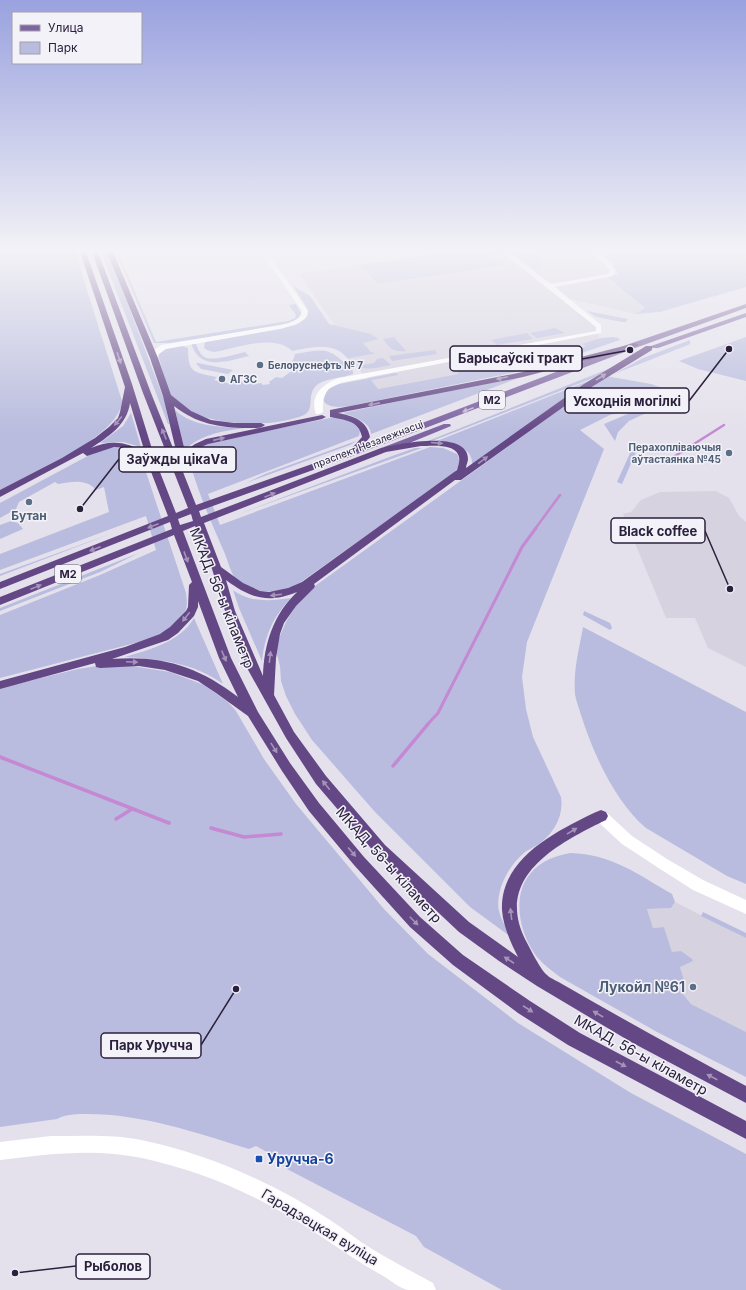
<svg xmlns="http://www.w3.org/2000/svg" width="746" height="1290" font-family="Inter,sans-serif">
<style>
.built{fill:#d6d2e0}
.green{fill:#b9bcde}
.lines{fill:none;stroke-linecap:round;stroke-linejoin:round}
.stream-far2{stroke:#c588d2;stroke-width:2.5}
.stream-far1{stroke:#c588d2;stroke-width:3}
.stream{stroke:#c588d2;stroke-width:3.5}
.minor{fill:#fff;fill-rule:evenodd}
.tertiary{fill:#fff;fill-rule:evenodd}
.primary{fill:#7e65a2;fill-rule:evenodd}
.trunk{fill:#644886;fill-rule:evenodd}
.oneway{fill:#a494b9}
.oneway2{fill:#c4bad6}
.service-dot{fill:#5c6f8a;stroke:#f3f2f8;stroke-width:1.5}
.transit-dot{fill:#1a4fb4;stroke:#f3f2f8;stroke-width:1.5}
.labels{text-anchor:middle;stroke-width:3;stroke-linejoin:round;paint-order:stroke}
.far-service-label{font-size:10px;font-weight:bold;fill:#4e5e75;stroke:#f3f2f8;text-anchor:start}
.far-street-label{font-size:10px;fill:#2c213d;stroke:#f3f2f8}
.shield{fill:#f3f2f8;stroke:#686075;stroke-width:1}
.shield-label{font-size:11px;font-weight:bold;fill:#2c213d}
.service-label{font-size:12px;font-weight:bold;fill:#4e5e75;stroke:#f3f2f8}
.near-street-label{font-size:14px;fill:#2c213d;stroke:#f3f2f8}
.near-service-label{font-size:14px;font-weight:bold;fill:#4e5e75;stroke:#f3f2f8;text-anchor:end}
.near-transit-label{font-size:14px;font-weight:bold;fill:#164399;stroke:#f3f2f8;text-anchor:start}
.leader{fill:none;stroke:#2c213d;stroke-width:1.5}
.callout-dot{fill:#2c213d;stroke:#f3f2f8;stroke-width:1.5}
.callout{fill:#f3f2f8;stroke:#2c213d;stroke-width:1.5}
.callout-label{font-size:13px;text-anchor:middle;font-weight:bold;fill:#2c213d}
</style>
<rect width="100%" height="100%" fill="#e4e1ec"/>
<g class="built">
<path d="M449,252H595L613,270L606,277L645,308L635,314L566,298L595,323L600,341L556,356L377,389L346,355L334,324L299,274Z"/>
<path d="M716,491L729,498L739,516L746,522V667L708,648L695,618H666L623,514L631,512L641,500L660,492Z"/>
<path d="M675,902L746,938V1032L691,1004L682,993L678,980H684L680,967L692,961L672,952L664,927L653,928L647,909L671,908Z"/>
</g>
<g class="green">
<path d="M0,252H75L122,401C120,437 29,475 0,491Z"/>
<path d="M101,252H108L165,402L169,424H168Z"/>
<path d="M116,252H118L156,342L288,321L295,318L296,315L289,305L296,304L302,315L300,318L288,325L170,343H154Z"/>
<path d="M449,252H486L503,265L378,284L360,265Z"/>
<path d="M511,252L534,253L544,260L537,271Z"/>
<path d="M614,252H746V287L660,312L635,314L645,308L607,277L619,274L612,268L615,264L605,257Z"/>
<path d="M293,286L310,296L329,324L371,334L378,339L363,343L371,352L375,353L373,354L349,358L357,366L374,363L377,359L383,358L391,365C375,368 362,373 350,360C345,356 341,351 335,349C321,344 306,348 292,351C274,333 234,349 214,352L207,350L204,348L205,341L297,323L305,319L308,315L307,308Z"/>
<path d="M587,311L628,319L626,322H622L596,317Z"/>
<path d="M555,328L565,333L537,338L530,333Z"/>
<path d="M527,333L533,339L497,345L491,340Z"/>
<path d="M394,337L406,351C393,352 390,349 383,339Z"/>
<path d="M613,337L618,338L620,340L541,367L350,406C341,407 328,409 323,400L328,389L339,384L396,373L398,375L371,380L378,389L458,374L457,371L470,369L472,371L498,366L490,358H492L500,366L556,356L586,346L582,344L601,338Z"/>
<path d="M746,337V381L698,369L679,361Z"/>
<path d="M690,340V344L688,345L614,374L643,358Z"/>
<path d="M191,343L196,344C198,349 200,354 204,357C213,362 235,354 245,352L249,356C227,361 200,372 191,343Z"/>
<path d="M180,345L188,348C188,374 194,372 217,377L214,380L231,384L235,380L253,384L261,383L263,385L270,384L269,382L276,377L282,378L293,370L289,367L294,358L295,354C327,348 329,347 353,371V374C342,378 328,378 318,384C305,394 316,409 304,415C272,429 200,427 174,400C169,396 161,363 158,355L161,350Z"/>
<path d="M435,350L437,354L392,361L389,356Z"/>
<path d="M196,363H198L233,370L228,374L201,369Z"/>
<path d="M618,365L601,375L432,441H428Z"/>
<path d="M532,373L371,434C371,422 352,416 343,413Z"/>
<path d="M601,376L472,464C473,446 451,445 437,441Z"/>
<path d="M606,376L651,384L673,392L676,397L610,415L580,430L604,449L527,642L522,677L526,709L533,737L561,797C564,816 554,833 539,844C535,847 529,849 525,852C514,861 506,873 501,887C499,894 497,904 499,911C501,920 507,929 511,937L470,907L375,812L312,740L295,714L286,696L281,681L280,666L275,647L286,622L295,607L315,586Z"/>
<path d="M668,403L629,421L618,432L615,441L604,424L637,410Z"/>
<path d="M175,410C193,427 221,427 245,428C223,431 201,434 185,450Z"/>
<path d="M131,413L141,447L123,442L100,443L123,426Z"/>
<path d="M330,418C342,418 353,419 360,431L359,436L208,494L220,525L430,447L443,448L457,454C461,461 459,467 454,473L301,582C281,593 255,597 236,579C231,574 228,561 225,554C212,524 199,495 190,463C191,453 201,447 210,442Z"/>
<path d="M356,441L350,445L246,483L265,474Z"/>
<path d="M110,447C124,447 135,450 143,463L186,593C187,601 188,607 184,615L163,633L139,642L0,678V615L100,575L156,550L146,516L0,570V554L109,512L104,487L96,490C86,478 71,482 58,484L55,482L19,502L16,509L0,518V503L97,451Z"/>
<path d="M415,448H422L236,515L392,456Z"/>
<path d="M631,451L636,452L622,484L617,482Z"/>
<path d="M11,521L18,523L23,529L0,539V525Z"/>
<path d="M113,533L0,576V574Z"/>
<path d="M139,553L100,572L0,611V608Z"/>
<path d="M233,590C250,603 271,601 291,598C273,617 265,635 262,661L239,608Z"/>
<path d="M584,611L610,623L612,628L610,630L583,615Z"/>
<path d="M194,618L223,684C195,663 159,659 125,657C151,649 180,642 194,618Z"/>
<path d="M583,627L746,712V884L727,876L646,828C615,802 593,753 581,715C579,708 576,701 575,694C573,671 579,650 583,627Z"/>
<path d="M97,666H132L170,672L204,685L228,702L236,711L264,759L296,804L384,909L428,954L518,1023L631,1093L746,1154V1290H502L424,1247L416,1236L285,1168L276,1157L256,1146L249,1149C197,1133 143,1114 87,1114C76,1114 67,1114 57,1119L0,1127V688L78,669Z"/>
<path d="M570,853C612,854 637,874 672,894L675,902L671,908L647,909L653,928L664,927L672,952L681,951L692,959L693,961L680,967L684,980L678,981L682,993L691,1004L746,1032V1077L657,1032L560,977C552,971 544,965 537,957C520,935 511,897 530,874C540,861 555,856 570,853Z"/>
<path d="M703,912L746,933V938L701,916Z"/>
</g>
<g class="lines">
<g class="stream-far2">
<path d="M664,463L724,425"/>
<path d="M535,529L560,495"/>
</g>
<path class="stream-far1" d="M427,725L438,713L522,547L536,528"/>
<g class="stream">
<path d="M0,757L169,823"/>
<path d="M393,766L428,724"/>
<path d="M116,819L132,809"/>
<path d="M211,828L244,837L281,834"/>
</g>
<g class="minor">
<path d="M261,252H267L308,311C306,324 291,326 280,329L166,349L159,354L157,360H151L150,358L153,351L161,345L280,325C289,323 300,321 302,311Z"/>
<path d="M502,252H508L551,284L608,274L610,270L592,252H598L616,270L613,276L555,287L601,325V333L344,382C325,388 323,393 323,412L319,414H316C309,395 324,383 339,378L596,331V327Z"/>
<path d="M601,810L606,812L632,836L667,859L703,880L746,900V914L693,890L657,867L622,844L596,820L594,816L596,812Z"/>
</g>
<path class="tertiary" d="M51,1136C81,1136 112,1134 141,1140C208,1154 274,1183 330,1220C344,1229 357,1240 372,1249C392,1261 413,1272 433,1283L436,1290C427,1290 417,1290 408,1290C401,1289 391,1281 385,1277C350,1258 319,1233 285,1214C241,1188 192,1169 142,1158C96,1148 46,1154 0,1160V1142Z"/>
<g class="primary">
<path d="M746,304V308L638,347L352,456H346L345,454L346,452L632,343Z"/>
<path d="M746,313V317L658,348H652L651,346Z"/>
<path d="M444,424H450L451,426L390,451H384L383,449L384,447Z"/>
</g>
<path class="trunk" d="M80,252H86L132,384L156,462L176,513L188,508L143,393L92,252H98L151,393L179,463L163,396L150,358L107,252H113L158,358L171,395L191,411L211,420L234,423H261L265,425C261,429 253,428 247,428C220,428 195,423 174,406L185,451L195,444L206,439L322,415L326,417L322,419L208,444C191,451 193,452 186,467H181L196,505L346,452L355,445L362,437C359,420 344,420 330,417V410L523,372L635,343L639,345L600,357L523,377L338,413C353,416 367,420 370,437C365,444 359,450 352,456L199,511L201,517L381,448C397,444 468,429 468,459C468,462 466,465 466,468L584,384L646,346H652V350L590,388L461,480H455L314,584L315,586L314,588L296,606L284,623L280,634L276,658L274,695L294,732L326,776L385,845L469,922L518,957C511,943 503,926 502,910C500,858 557,831 596,812L601,810L606,812L608,816L606,820C557,844 493,877 526,941C531,950 540,969 547,975C551,979 558,981 562,984C574,991 585,997 597,1004C646,1032 696,1059 746,1086V1103L631,1042L537,986L499,961L459,932L375,853L316,784L286,738L247,668L225,611L212,569L195,526L183,531L231,658L258,712L290,763L319,803L364,857L420,917L463,955L530,1001L580,1033L746,1121V1139L568,1045L518,1013L453,965L410,927L354,865L309,811L282,771L248,716L216,693L198,681L165,670L139,666L100,668L96,667L95,663L0,689V681L125,647L160,634L170,627L186,611L188,607L189,585L192,582L174,535L0,605V597L172,529L170,522L0,589V582L168,516L148,464L140,457L125,448L114,447L87,456L83,453L0,497V490L62,458L95,438L109,427L118,418L120,412L125,387ZM130,403L145,453C127,441 110,440 91,448C108,437 127,425 130,403ZM421,446C432,446 456,443 459,457C460,461 458,466 457,470L302,582L288,588L269,592L260,591L243,583L221,567L204,523L386,452ZM191,514L193,521L180,525L178,519ZM226,580C250,598 268,604 297,592C273,615 264,644 263,676L235,611ZM198,601L219,658L238,697C199,667 162,655 112,659L168,640L178,633L194,616L198,607Z"/>
</g>
<defs><path id="oneway-solid" d="M-6-.8H1V-3.2L6.5 0L1 3.2V.8H-6Z"/></defs>
<g class="oneway">
<use href="#oneway-solid" transform="translate(119 358) rotate(71)"/>
<use href="#oneway-solid" transform="translate(601 377) rotate(-32)"/>
<use href="#oneway-solid" transform="translate(502 378) rotate(168)"/>
<use href="#oneway-solid" transform="translate(374 404) rotate(169)"/>
<use href="#oneway-solid" transform="translate(118 421) rotate(130)"/>
<use href="#oneway-solid" transform="translate(164 434) rotate(-112)"/>
<use href="#oneway-solid" transform="translate(219 439) rotate(-13)"/>
<use href="#oneway-solid" transform="translate(437 443) rotate(5)"/>
<use href="#oneway-solid" transform="translate(483 460) rotate(-36)"/>
<use href="#oneway-solid" transform="translate(270 495) rotate(-22)"/>
<use href="#oneway-solid" transform="translate(153 526) rotate(159)"/>
<use href="#oneway-solid" transform="translate(95 549) rotate(159)"/>
<use href="#oneway-solid" transform="translate(186 557) rotate(70)"/>
<use href="#oneway-solid" transform="translate(36 587) rotate(-22)"/>
<use href="#oneway-solid" transform="translate(276 595) rotate(173)"/>
<use href="#oneway-solid" transform="translate(186 617) rotate(128)"/>
<use href="#oneway-solid" transform="translate(224 656) rotate(67)"/>
<use href="#oneway-solid" transform="translate(270 657) rotate(-83)"/>
<use href="#oneway-solid" transform="translate(132 662) rotate(2)"/>
<use href="#oneway-solid" transform="translate(274 748) rotate(58)"/>
<use href="#oneway-solid" transform="translate(326 785) rotate(-129)"/>
<use href="#oneway-solid" transform="translate(572 831) rotate(-31)"/>
<use href="#oneway-solid" transform="translate(352 852) rotate(50)"/>
<use href="#oneway-solid" transform="translate(511 914) rotate(-97)"/>
<use href="#oneway-solid" transform="translate(414 921) rotate(45)"/>
<use href="#oneway-solid" transform="translate(509 960) rotate(-147)"/>
<use href="#oneway-solid" transform="translate(528 1009) rotate(33)"/>
<use href="#oneway-solid" transform="translate(598 1014) rotate(-150)"/>
<use href="#oneway-solid" transform="translate(621 1064) rotate(28)"/>
<use href="#oneway-solid" transform="translate(712 1077) rotate(-152)"/>
</g>
<use class="oneway2" href="#oneway-solid" transform="translate(468 410) rotate(159)"/>
<linearGradient id="sky" x2="0" y2="1"><stop stop-color="#9aa2df"/><stop offset="0.58" stop-color="#f3f2f6"/><stop offset="1" stop-color="#f3f2f6" stop-opacity="0"/></linearGradient>
<rect width="746" height="432" fill="url(#sky)"/>
<g class="service-dot">
<circle cx="260" cy="365" r="4"/>
<circle cx="222" cy="379" r="4"/>
<circle cx="729" cy="453" r="4"/>
<circle cx="29" cy="502" r="4"/>
<circle cx="693" cy="987" r="4"/>
</g>
<rect class="transit-dot" x="255" y="1155" width="8" height="8" rx="2"/>
<g class="labels">
<g class="far-service-label">
<text x="268" y="369">Белоруснефть № 7</text>
<text x="230" y="383">АГЗС</text>
<text x="721" y="451" text-anchor="end">Перахопліваючыя<tspan x="721" dy="12">аўтастаянка №45</tspan></text>
</g>
<g class="far-street-label">
<text transform="translate(368 444) rotate(-21)" y="4">праспект Незалежнасці</text>
</g>
<g class="shield">
<rect x="479" y="391" width="26" height="18" rx="3"/>
<rect x="55" y="565" width="26" height="18" rx="3"/>
</g>
<g class="shield-label">
<text x="492" y="404">М2</text>
<text x="68" y="578">М2</text>
</g>
<g class="service-label">
<text x="29" y="520">Бутан</text>
</g>
<g class="near-street-label">
<text transform="translate(222 598) rotate(68)" y="5">МКАД, 56-ы кіламетр</text>
<text transform="translate(389 865) rotate(48)" y="5">МКАД, 56-ы кіламетр</text>
<text transform="translate(641 1055) rotate(29)" y="5">МКАД, 56-ы кіламетр</text>
<text transform="translate(320 1227) rotate(31)" y="5">Гарадзецкая вуліца</text>
</g>
<g class="near-service-label">
<text x="685" y="992">Лукойл №61</text>
</g>
<g class="near-transit-label">
<text x="267" y="1164">Уручча-6</text>
</g>
</g>
<path class="leader" d="M630 350L582 359M729 349L689 401M80 509L119 459M730 589L705 531M236 989L201 1045M15 1273L76 1266"/>
<g class="callout-dot">
<circle cx="630" cy="350" r="4"/>
<circle cx="729" cy="349" r="4"/>
<circle cx="80" cy="509" r="4"/>
<circle cx="730" cy="589" r="4"/>
<circle cx="236" cy="989" r="4"/>
<circle cx="15" cy="1273" r="4"/>
</g>
<g class="callout">
<rect x="450" y="346" width="132" height="25" rx="4"/>
<rect x="565" y="388" width="124" height="25" rx="4"/>
<rect x="119" y="447" width="117" height="25" rx="4"/>
<rect x="611" y="518" width="94" height="25" rx="4"/>
<rect x="101" y="1033" width="100" height="25" rx="4"/>
<rect x="76" y="1254" width="74" height="25" rx="4"/>
</g>
<g class="callout-label">
<text x="516" y="363">Барысаўскі тракт</text>
<text x="627" y="406">Усходнія могілкі</text>
<text x="177" y="464">Заўжды цікаVа</text>
<text x="658" y="536">Black coffee</text>
<text x="151" y="1050">Парк Уручча</text>
<text x="113" y="1271">Рыболов</text>
</g>
<rect x="12" y="12" width="130" height="52" fill="#f3f2f8" stroke="#a39ead"/>
<rect x="20" y="25" width="20" height="6" fill="#7e65a2" stroke="#a39ead"/>
<text x="48" y="32" font-size="12" fill="#2c213d">Улица</text>
<rect x="20" y="42" width="20" height="12" fill="#b9bcde" stroke="#a39ead"/>
<text x="48" y="52" font-size="12" fill="#2c213d">Парк</text>
</svg>
